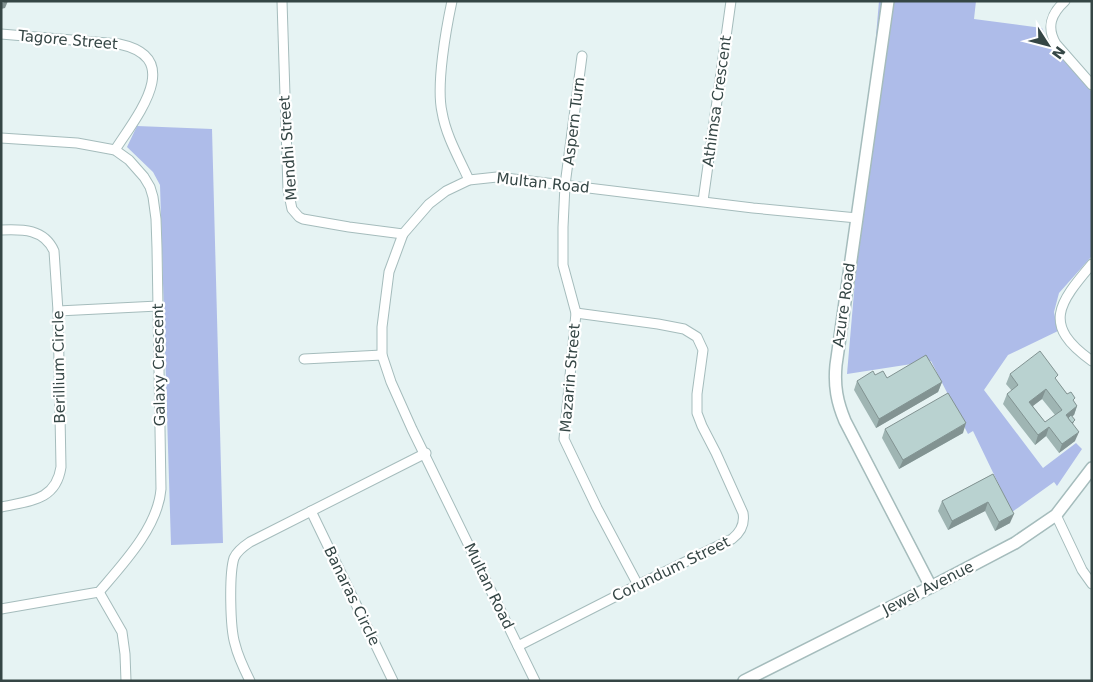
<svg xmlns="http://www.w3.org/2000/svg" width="1093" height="682" font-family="'DejaVu Sans',sans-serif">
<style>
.green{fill:#aebce9}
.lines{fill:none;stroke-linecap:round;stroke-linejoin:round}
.minor-casing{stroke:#a5bcbc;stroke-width:11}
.tertiary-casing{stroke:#a5bcbc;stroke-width:14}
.minor{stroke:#fff;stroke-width:9}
.tertiary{stroke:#fff;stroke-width:11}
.wall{fill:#9fb5b3;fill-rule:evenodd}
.shaded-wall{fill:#829392}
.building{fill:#b9d2d0;stroke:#829392;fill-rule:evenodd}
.labels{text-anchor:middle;stroke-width:4.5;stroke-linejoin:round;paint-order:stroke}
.street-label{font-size:15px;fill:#354645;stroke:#fff}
</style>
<rect width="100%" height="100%" fill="#e6f3f3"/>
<g class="green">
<path d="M879,1H976L974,19L1042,28L1049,44L1092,92V256L1059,293L1054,312L1058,331L1008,355L984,390L1043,468L1076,443L1082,449L1057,486L1054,482L1012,512L973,431L968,434L931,361L847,374Z"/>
<path d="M137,126L212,129L223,543L171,545L160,185L153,172L127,147Z"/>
</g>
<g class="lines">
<defs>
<g id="minor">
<path d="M282,1L288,190L292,209L299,217L303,219L349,227L403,234"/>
<path d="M452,1C446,29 436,85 442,112C446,136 459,158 469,180"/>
<path d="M1065,1C1051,14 1046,27 1056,44L1092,85"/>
<path d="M1,34L119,44C186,58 136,117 115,150"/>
<path d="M582,56L565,185L563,227V265L576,313L564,439L597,508L638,585"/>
<path d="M1,138L77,143L115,150L129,160L144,177L150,187L153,197L156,219L157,248L161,489C158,527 123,564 99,592L1,609"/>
<path d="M703,201L731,1"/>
<path d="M1,230C23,229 44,229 54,251L58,311L61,467C56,501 29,501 1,507"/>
<path d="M1092,264C1059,303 1041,325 1092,361"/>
<path d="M58,311L158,306"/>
<path d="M304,359L382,355"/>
<path d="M311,511L393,681"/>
<path d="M1056,515L1082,570L1092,584"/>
<path d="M99,592L122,632L125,654L126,681"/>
<path d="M518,646L638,585L732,539C741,532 745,524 743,513L716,453L702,426L697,413V394L703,350L697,337L684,329L658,324L576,313"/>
<path d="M250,681C244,669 238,657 235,644C230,628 229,574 234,558C237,551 244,546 250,542L426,453"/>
<path d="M535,681L412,429L391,382L382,355V327L389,272L403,234L429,204L446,191L469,180L497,177L753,208L857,218"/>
</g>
<g id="tertiary">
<path d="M888,1L836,365C834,386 837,402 845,421L931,587"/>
<path d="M744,681L931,587L1015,543L1056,515L1092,468"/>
</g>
</defs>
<use href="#minor" class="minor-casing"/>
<use href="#tertiary" class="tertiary-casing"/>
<use href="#minor" class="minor"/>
<use href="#tertiary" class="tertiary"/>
</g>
<g class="wall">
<path d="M1010,374L1056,380L1077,406L1074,415L1072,416L1074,422L1073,424L1075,441L1059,453L1046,436L1035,445L1003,404L1007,394L1012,391L1006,384ZM1042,399L1055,415L1045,422L1033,406Z"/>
<path d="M875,375L887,378L942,382L938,392L876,428L854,390L857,381Z"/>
<path d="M885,429L963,433L899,469L882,438Z"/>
<path d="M993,474L1010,523L995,531L985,511L948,530L938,511L942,501Z"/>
</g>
<g class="shaded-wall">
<path d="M8,1L5,8L1,9V3Z"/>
<path d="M942,382L938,392L876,428L879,419Z"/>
<path d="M1046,389L1042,399L1026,411L1029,402Z"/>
<path d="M1077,406L1074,415L1067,420L1066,415Z"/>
<path d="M966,423L963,433L899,469L903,460Z"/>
<path d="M1049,427L1046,436L1035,445L1038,435Z"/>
<path d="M1079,432L1075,441L1059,453L1062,444Z"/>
<path d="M988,502L985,511L948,530L952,521Z"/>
<path d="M1014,514L1010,523L995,531L999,522Z"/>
</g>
<g class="building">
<path d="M1040,351L1058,375L1055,378L1067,394L1071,392L1075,398L1073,400L1077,406L1066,415L1079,432L1062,444L1049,427L1038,435L1007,394L1018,385L1010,374ZM1046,389L1062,410L1045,422L1029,402Z"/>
<path d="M926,355L942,382L879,419L857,381L873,371L875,375L883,371L887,378Z"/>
<path d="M948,393L966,423L903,460L885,429Z"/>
<path d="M1071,415L1075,420L1072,423L1068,418Z"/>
<path d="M993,474L1014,514L999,522L988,502L952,521L942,501Z"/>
</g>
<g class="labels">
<g class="street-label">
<text transform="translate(68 40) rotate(5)" y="5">Tagore Street</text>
<text transform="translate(717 101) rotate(-82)" y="5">Athimsa Crescent</text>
<text transform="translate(574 121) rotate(-83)" y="5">Aspern Turn</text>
<text transform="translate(288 148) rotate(-94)" y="5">Mendhi Street</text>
<text transform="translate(543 183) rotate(6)" y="5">Multan Road</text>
<text transform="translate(844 305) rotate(-82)" y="5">Azure Road</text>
<text transform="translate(159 365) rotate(-91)" y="5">Galaxy Crescent</text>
<text transform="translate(59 367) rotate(-91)" y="5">Berillium Circle</text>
<text transform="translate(570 378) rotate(-85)" y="5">Mazarin Street</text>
<text transform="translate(671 569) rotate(-26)" y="5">Corundum Street</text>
<text transform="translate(489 586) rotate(64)" y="5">Multan Road</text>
<text transform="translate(928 588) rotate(-27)" y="5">Jewel Avenue</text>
<text transform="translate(352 596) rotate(64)" y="5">Banaras Circle</text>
</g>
</g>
<rect width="1093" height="682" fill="none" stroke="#354645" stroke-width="5"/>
<g transform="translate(1048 45) rotate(126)" stroke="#ffffff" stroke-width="4" paint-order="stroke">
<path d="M0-4L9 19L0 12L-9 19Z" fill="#354645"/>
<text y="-8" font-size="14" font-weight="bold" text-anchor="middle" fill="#354645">N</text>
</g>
</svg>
